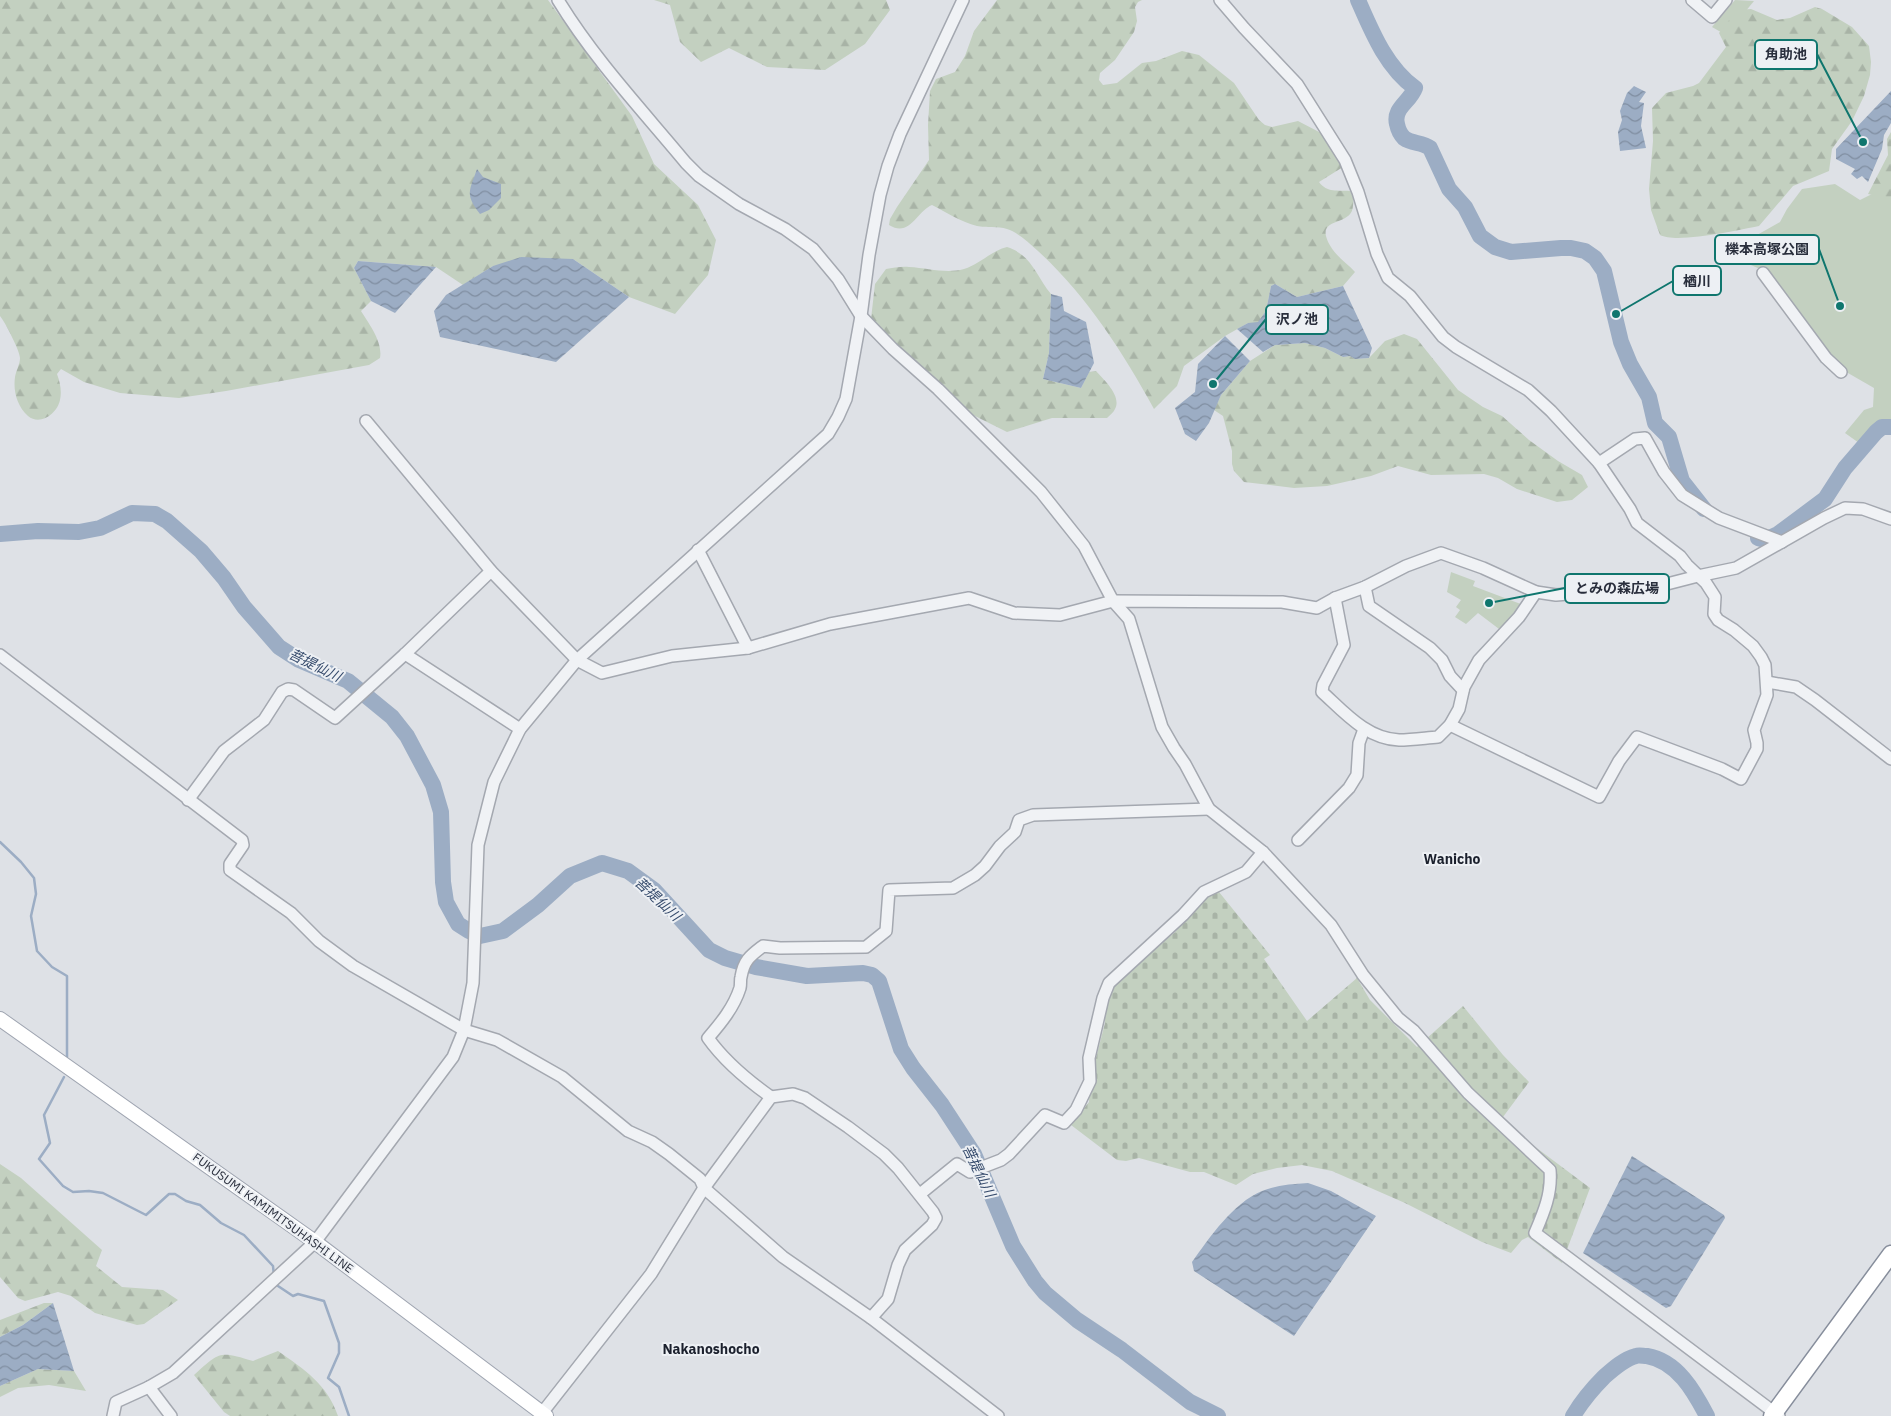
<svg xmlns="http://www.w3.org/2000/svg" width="1891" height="1416" font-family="'IBM Plex Sans','Noto Sans JP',sans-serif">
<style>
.green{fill:#c3d0c0}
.forest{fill:url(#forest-firs)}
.cemetery{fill:url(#cemetery-stones)}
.water{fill:url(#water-waves)}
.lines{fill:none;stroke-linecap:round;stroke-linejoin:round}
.stream{stroke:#9cadc4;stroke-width:2.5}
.river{stroke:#9cadc4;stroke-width:16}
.minor-casing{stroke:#a4a8b0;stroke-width:14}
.major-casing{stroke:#9fa5b1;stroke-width:16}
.highway-casing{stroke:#878e9c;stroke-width:19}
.minor{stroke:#f0f2f5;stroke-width:11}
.major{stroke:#fff;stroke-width:14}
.highway{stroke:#fff;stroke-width:16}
.labels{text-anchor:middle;stroke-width:4;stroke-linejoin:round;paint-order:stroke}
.street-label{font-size:12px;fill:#292e3c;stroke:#edf0f4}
.water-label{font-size:14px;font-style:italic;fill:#364b6c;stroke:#edf0f4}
.neighbourhood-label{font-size:14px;font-weight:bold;fill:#1b202d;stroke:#edf0f4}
.leader{fill:none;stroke:#0f766e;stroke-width:2}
.callout-dot{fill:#0f766e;stroke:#edf0f4;stroke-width:2}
.callout{fill:#edf0f4;stroke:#0f766e;stroke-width:2}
.callout-label{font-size:14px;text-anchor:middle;font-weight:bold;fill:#292e3c}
</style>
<defs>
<pattern id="forest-firs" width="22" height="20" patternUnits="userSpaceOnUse" patternTransform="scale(1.25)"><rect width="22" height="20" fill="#c3d0c0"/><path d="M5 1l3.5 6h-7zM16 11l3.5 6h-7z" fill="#a8b3a6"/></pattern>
<pattern id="cemetery-stones" width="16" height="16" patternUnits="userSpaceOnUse" patternTransform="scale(1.25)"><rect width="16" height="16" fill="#c3d0c0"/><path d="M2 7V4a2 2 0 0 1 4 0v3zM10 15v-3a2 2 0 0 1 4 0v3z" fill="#a8b3a6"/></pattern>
<pattern id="water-waves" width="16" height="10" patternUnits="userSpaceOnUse" patternTransform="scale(1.25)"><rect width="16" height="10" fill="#9cadc4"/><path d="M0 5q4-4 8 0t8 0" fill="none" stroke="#7f8da0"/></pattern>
</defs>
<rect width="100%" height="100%" fill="#dee1e6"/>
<g class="green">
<path d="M1735,0L1754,1L1726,35L1712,27Z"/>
<path d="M1835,184L1860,200L1882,189L1891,192V424L1876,423L1859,443L1845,433L1864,410L1873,407L1874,388L1841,369L1760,269L1726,254L1725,248L1728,244L1751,243L1757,235L1780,222L1787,209L1802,189Z"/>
<path d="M1451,572L1475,581L1473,586L1526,606L1503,632L1478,613L1466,624L1455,617L1460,610L1456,607L1461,600L1447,592Z"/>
</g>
<g class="forest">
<path d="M0,0H548L632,116L654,164L698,205L716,240L708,275L675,314L629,297L573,259L493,266L463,285L436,267L358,261L354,268L371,301L361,311C369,324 383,342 380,358L369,365L226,391L179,398L120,393L84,382L61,369L57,374C60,382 62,391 60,400C57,414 40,426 28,416C17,406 13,391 15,377C16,371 20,364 20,358C20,351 5,322 0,316Z"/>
<path d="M654,0H886L890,10L865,44L825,70L767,67L729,48L701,62L680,42L670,5Z"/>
<path d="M997,0H1142L1138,2L1135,7L1137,21L1134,32L1115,60L1100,73L1099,80L1103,85L1117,83L1142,63L1156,61L1182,51L1199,55L1234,83L1259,120L1265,125L1272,127L1298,121L1321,133L1343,167L1319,182C1327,193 1338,190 1350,191C1353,196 1354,199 1353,205C1353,229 1311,214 1331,247C1336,256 1348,264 1355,272L1343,286L1297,297L1275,284L1271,286L1266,311L1258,323H1248L1225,336L1184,366L1177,386L1154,409C1123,352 1086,295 1038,251C1029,243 1019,233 1007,229C998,226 986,228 977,226C961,222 946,212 932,205C917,211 910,238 889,225L890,219L897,207L929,160L928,125L930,91L936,79L955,72L965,56L974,31Z"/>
<path d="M1815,7L1822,9L1852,27L1869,46L1871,62L1870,75L1864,96L1852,121L1832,149L1829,171L1793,186L1759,226C1737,230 1677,244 1660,235L1651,210L1649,189L1653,141L1652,108L1666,93L1693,86L1699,83L1726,47L1719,33L1737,10L1751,9L1777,20L1790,18Z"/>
<path d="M1891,132V199L1868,194L1888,155L1887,139Z"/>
<path d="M1007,247C1032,255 1036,276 1051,294L1049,353L1043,379L1081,388L1089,372L1096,371C1104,380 1122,396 1115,409C1114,412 1110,415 1107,418H1052L1007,432L967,412L894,345L871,319L875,284L886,269C893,268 902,266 909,267C928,268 946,274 964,269C980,264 991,251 1007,247Z"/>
<path d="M1404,334L1417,339L1458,390L1483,407L1502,416L1529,440L1558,461L1582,475L1588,487L1572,500L1557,502L1517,489L1498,478L1484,474L1431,475L1398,466L1371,476L1327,486L1294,488L1244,482L1234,471L1232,464V451L1223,416L1214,410L1221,395L1250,361L1275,345L1305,343L1325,348L1343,357L1350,356L1355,359L1369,358L1385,341Z"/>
<path d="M0,1164L21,1178L102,1250L96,1266L122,1287L163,1290L178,1300L144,1324L137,1325L95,1313L71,1296L58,1292L25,1301L18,1298L0,1277Z"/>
<path d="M44,1303H53L23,1325L0,1337V1320Z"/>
<path d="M278,1351C305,1370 327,1384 338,1416H230L224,1412L194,1375C220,1351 220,1351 253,1361Z"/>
<path d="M38,1369L74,1371L86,1391L49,1385L18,1388L0,1397V1386Z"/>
</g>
<path class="cemetery" d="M1219,892L1270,955L1264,959L1307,1021L1357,978L1370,1000L1417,1047L1463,1006L1503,1055L1529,1082L1503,1117L1530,1143L1590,1188L1562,1263L1528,1237L1522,1240L1511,1253L1482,1242L1405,1203L1332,1171L1302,1165L1277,1168L1253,1174L1236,1185L1204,1172H1190L1139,1158L1126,1161L1117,1160L1071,1125L1089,1102L1090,1081L1105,1023V1010L1110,992L1123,976L1175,932L1206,898Z"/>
<g class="water">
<path d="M1634,86L1646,92L1639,102L1644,103L1641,126L1646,148L1620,151L1618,132L1622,120L1620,111L1627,93Z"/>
<path d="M1891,91V123L1884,135L1882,149L1868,182L1862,176L1857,179L1851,174L1855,169L1836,159V149Z"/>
<path d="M477,169L483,177L501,184V198L489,210L480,214C465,194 469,192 477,169Z"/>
<path d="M1755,241L1751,264L1726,253C1733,242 1746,247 1755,241Z"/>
<path d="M521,257L573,259L629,297L556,362L440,337L434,311L446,295L493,266Z"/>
<path d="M358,261L436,267L395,313L371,301L354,268Z"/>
<path d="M1275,284L1297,297L1343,286L1372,348L1369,358L1355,359L1350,356L1343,357L1325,348L1305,343L1275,345L1263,352L1237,329L1248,323L1258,322L1266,311L1271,286Z"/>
<path d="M1051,294L1062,297L1064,311L1086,322L1094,363L1081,388L1043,379L1049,353Z"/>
<path d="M1225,336L1250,361L1221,395L1209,423L1196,441L1185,434L1175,408L1195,392L1198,364Z"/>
<path d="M1632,1156L1724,1215L1725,1218L1671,1306L1666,1308L1583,1253Z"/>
<path d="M1308,1183L1331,1191L1376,1216L1294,1336L1194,1271L1192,1262C1210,1237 1233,1203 1262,1191C1277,1185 1292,1184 1308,1183Z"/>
<path d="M53,1303L74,1371L38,1369L0,1386V1337L23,1325Z"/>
</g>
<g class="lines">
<g class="stream">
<path d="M0,842L21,862L34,878L36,894L31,916L37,951L52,967L67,976V1057"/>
<path d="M64,1077L44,1115L50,1143L39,1159L63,1186L73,1192L89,1191L103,1193L146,1215L169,1194H175L186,1201L200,1205L221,1223L244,1235L273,1266L274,1276"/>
<path d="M275,1284L293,1296L298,1294L324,1301L339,1343V1353L328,1378L339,1387L349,1416"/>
</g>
<g class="river">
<path d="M1358,0C1372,32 1386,67 1415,88C1410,102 1393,108 1397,124C1398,129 1400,134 1404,138C1412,144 1422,142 1430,148L1449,189L1465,207L1480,236L1495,247L1511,252L1561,248H1571L1585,251L1595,258L1604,271L1621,342L1630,364L1649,397L1655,423L1669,437L1682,481L1704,509"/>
<path d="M0,534L38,531L79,532L100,528L132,513L155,514L167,521L201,551L224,578L244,607L279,647L299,660L348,681L392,717L407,736L433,785L441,812L443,882L446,902L458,924L469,931L480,936L503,931L538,905L570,876L602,863L628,871L654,890L709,950L725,958L756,967L807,976L863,973L872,975L879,981L901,1049L913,1068L942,1105L974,1154L1013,1246L1035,1281L1045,1293L1077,1320L1122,1350L1190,1402L1218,1416"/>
<path d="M1758,538L1765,540L1778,534L1825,499L1845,468L1876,432L1882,427H1891"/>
<path d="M1573,1416C1582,1401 1592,1389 1604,1377C1613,1369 1624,1359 1636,1356C1639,1355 1643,1356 1647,1356C1677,1361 1694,1391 1707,1416"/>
</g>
<defs>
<g id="minor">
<path d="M558,0C594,59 642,110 686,163L699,176L739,204L785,229L813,249L838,279L861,316L893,349L938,389L1041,492L1084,546L1113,601L1129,619L1162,727L1174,748L1185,764L1209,809L1263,852L1331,925L1363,975L1398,1018L1414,1031L1468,1093L1550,1170C1552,1193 1544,1212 1535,1233L1779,1416"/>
<path d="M1220,0L1244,28L1297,84L1345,160L1358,192L1377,254L1388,278L1410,296L1443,337L1456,347L1528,390L1551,411L1599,463L1635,439L1645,438L1664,472L1682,495L1719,518L1782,542"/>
<path d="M1692,0L1712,17L1726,0"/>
<path d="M1763,273L1826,358L1841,372"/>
<path d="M366,421L491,571L577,660L602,673L672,656L748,648L830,624L969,598L1014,613L1060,615L1113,601L1282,602L1317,608L1335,598L1365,587L1406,566L1441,553L1483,568L1536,592L1556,595L1594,592L1623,585H1663L1698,576L1736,568L1824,518L1845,508L1863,509L1891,519"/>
<path d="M698,550L748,648"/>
<path d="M1365,587L1369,606L1430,648L1442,660L1450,676L1463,690"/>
<path d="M1335,598L1344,645L1323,685L1322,692C1344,712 1367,739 1399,740C1412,740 1425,738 1438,737L1450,725L1459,709L1464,687L1479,660L1519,617L1536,592"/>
<path d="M405,654L520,729"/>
<path d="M0,655L242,840L243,845L230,864V870L291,913L319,941L353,966L464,1030L497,1040L562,1077L628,1131L652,1142L669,1154L700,1179L704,1188L783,1257L871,1318L998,1416"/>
<path d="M1767,682L1796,687L1815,700L1891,759"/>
<path d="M1450,725L1599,797L1619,761L1637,737L1722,769L1741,779L1757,749V743L1754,730L1767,695L1765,665L1761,657L1753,646L1734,630L1718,620L1714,614L1715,597L1706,583L1687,565L1680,556L1637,523L1630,509L1599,463"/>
<path d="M188,800L224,751L264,720L282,692L288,689L294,690L335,718L405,654L491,571"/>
<path d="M1298,840L1349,788L1357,775L1359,743L1364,729"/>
<path d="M771,1097C747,1080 725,1062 708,1038C721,1023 734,1007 740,988C741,984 740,980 741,977C744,960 750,956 763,946L780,948L866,947L886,931L889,890L953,888L975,875L985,866L1000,846L1015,832L1019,820L1033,815L1209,809"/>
<path d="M920,1194L957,1164L970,1172L1001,1160L1009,1154L1045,1115L1064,1123L1076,1110L1090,1081L1089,1058L1103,998L1109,983L1183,915L1204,892L1246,872L1263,852"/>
<path d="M149,1387L171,1416"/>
<path d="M542,1413L651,1274L704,1188L771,1097L793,1094L805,1098L848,1127L884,1154L898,1168L933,1212L936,1218L932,1225L905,1250L898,1265L888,1299L871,1318"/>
<path d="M113,1416L116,1402L149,1387L173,1373L315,1242L453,1057L464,1030L473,983L478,845L494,782L520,729L577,660L828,434L838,417L846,399L861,316L869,255L880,195L888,166L900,134L963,0"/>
</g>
<path id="major" d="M0,1019L315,1242L546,1416"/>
<path id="highway" d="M1772,1416L1891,1254"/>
</defs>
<use href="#minor" class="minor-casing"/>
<use href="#major" class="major-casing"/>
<use href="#highway" class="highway-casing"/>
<use href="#minor" class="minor"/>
<use href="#major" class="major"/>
<use href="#highway" class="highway"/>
</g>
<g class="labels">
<g class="street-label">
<text transform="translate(273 1213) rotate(36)" y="4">FUKUSUMI KAMIMITSUHASHI LINE</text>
</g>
<g class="water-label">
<text transform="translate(315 665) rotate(26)" y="5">菩提仙川</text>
<text transform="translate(658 899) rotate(43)" y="5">菩提仙川</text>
<text transform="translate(979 1171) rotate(64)" y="5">菩提仙川</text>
</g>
<g class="neighbourhood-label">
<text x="1452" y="864">Wanicho</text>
<text x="711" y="1354">Nakanoshocho</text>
</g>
</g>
<path class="leader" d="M1863 142L1817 54M1840 306L1819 249M1616 314L1673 281M1213 384L1266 319M1489 603L1565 588"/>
<g class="callout-dot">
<circle cx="1863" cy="142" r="5"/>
<circle cx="1840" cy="306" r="5"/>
<circle cx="1616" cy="314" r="5"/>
<circle cx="1213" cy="384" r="5"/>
<circle cx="1489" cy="603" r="5"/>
</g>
<g class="callout">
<rect x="1755" y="40" width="62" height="29" rx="5"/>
<rect x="1715" y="235" width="104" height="29" rx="5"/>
<rect x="1673" y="266" width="48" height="29" rx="5"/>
<rect x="1266" y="305" width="62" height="29" rx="5"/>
<rect x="1565" y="574" width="104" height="29" rx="5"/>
</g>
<g class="callout-label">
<text x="1786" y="59">角助池</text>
<text x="1767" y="254">櫟本高塚公園</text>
<text x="1697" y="286">楢川</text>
<text x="1297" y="324">沢ノ池</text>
<text x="1617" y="593">とみの森広場</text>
</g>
</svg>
